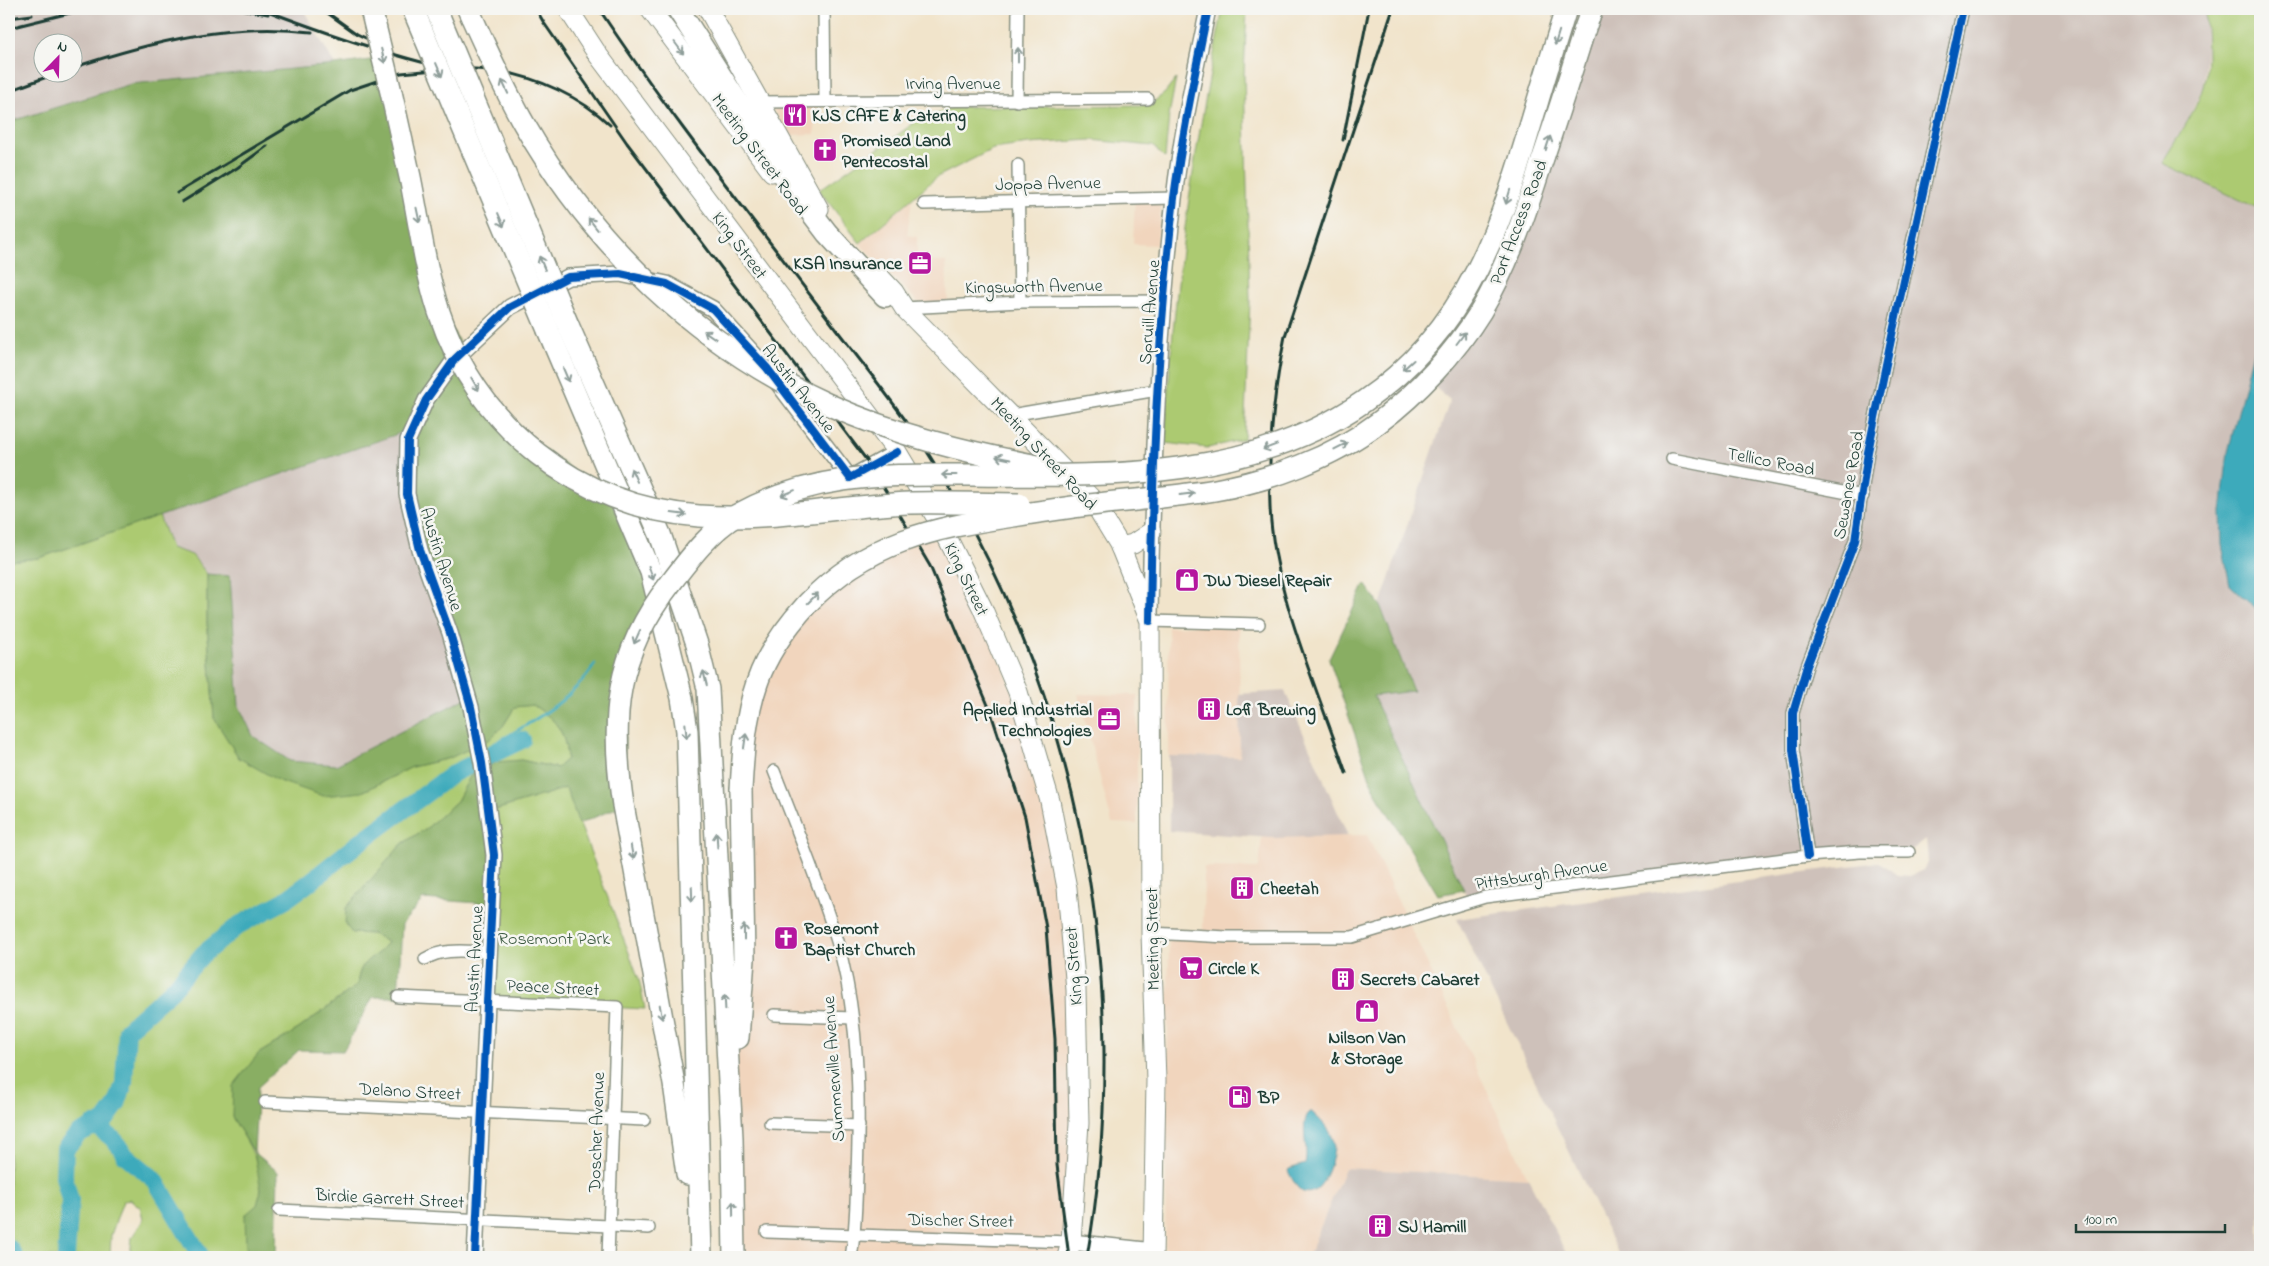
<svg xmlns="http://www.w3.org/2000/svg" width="2269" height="1266" font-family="'Indie Flower',sans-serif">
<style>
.built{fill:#f1d5bd}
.industrial{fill:#cec1ba;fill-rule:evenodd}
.green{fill:#acca71;stroke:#668452}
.forest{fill:#89ae63;stroke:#54764c}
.water{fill:#3caabb;stroke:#2e7478}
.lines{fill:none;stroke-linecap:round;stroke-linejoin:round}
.stream{stroke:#3caabb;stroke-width:3}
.river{stroke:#3caabb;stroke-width:18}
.minor-casing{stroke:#889080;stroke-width:14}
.tertiary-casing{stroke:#889080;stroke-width:18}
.primary-casing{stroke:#889080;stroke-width:21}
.motorway-casing{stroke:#889080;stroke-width:24}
.minor{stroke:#fff;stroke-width:11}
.tertiary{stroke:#fff;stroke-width:15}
.primary{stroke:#fff;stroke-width:19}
.motorway{stroke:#fff;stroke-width:21}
.rail{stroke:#1f3d34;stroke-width:3}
.motorway-bridge-casing{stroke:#889080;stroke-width:24;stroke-linecap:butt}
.motorway-bridge{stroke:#fff;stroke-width:21}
.cycleway-casing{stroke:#f6f6f2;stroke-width:11}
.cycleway{stroke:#0057b8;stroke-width:8}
.oneway{stroke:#8f9e9a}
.labels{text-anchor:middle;stroke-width:5;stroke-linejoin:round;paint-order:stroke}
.street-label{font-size:18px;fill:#1f3d34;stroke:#f6f6f2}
.poi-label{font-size:18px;font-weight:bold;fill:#1f3d34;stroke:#f6f6f2;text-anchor:start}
.park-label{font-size:18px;fill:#3b5940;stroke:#f6f6f2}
</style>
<rect width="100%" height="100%" fill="#f6f6f2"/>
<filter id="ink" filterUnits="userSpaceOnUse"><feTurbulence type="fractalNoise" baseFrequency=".02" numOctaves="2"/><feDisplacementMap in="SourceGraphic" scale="10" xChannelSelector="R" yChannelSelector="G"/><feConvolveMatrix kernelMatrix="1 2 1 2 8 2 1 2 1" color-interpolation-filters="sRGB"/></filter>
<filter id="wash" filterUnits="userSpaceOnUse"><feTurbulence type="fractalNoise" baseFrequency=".0096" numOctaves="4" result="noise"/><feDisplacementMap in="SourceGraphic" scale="20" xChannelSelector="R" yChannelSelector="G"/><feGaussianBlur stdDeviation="1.12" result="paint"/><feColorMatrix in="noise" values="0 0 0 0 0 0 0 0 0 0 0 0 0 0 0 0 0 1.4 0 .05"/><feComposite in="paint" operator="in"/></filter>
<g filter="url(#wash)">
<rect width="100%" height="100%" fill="#f1e4cb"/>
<g class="built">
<path d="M816,100L815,134L788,135L770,102Z"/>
<path d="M1162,198L1157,245L1133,244L1135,199Z"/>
<path d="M912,199L907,235L917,237V261L946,262L948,305L923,307L860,244Z"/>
<path d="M942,527L982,607L1050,801L1076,990L1067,1257H734L732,1138L749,710L814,597Z"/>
<path d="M1239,623L1240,757L1169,756L1168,627Z"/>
<path d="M1078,694L1137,695V824L1112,823Z"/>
<path d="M1367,835L1528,1178L1345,1168L1308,1257H1165L1169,935L1203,936L1204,867L1259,868L1262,837Z"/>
</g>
<g class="industrial">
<path d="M9,9H303L335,65L9,490ZM42,42H72V72H42Z"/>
<path d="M1591,9H2205L2206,49L2203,86L2189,118L2162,163L2253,206L2260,207V324L2228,452L2221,512L2222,545L2230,585L2260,613V1257H1620L1457,919L1879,862L1897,875L1910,876L1923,870L1928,861L1926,839L1909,852H1860L1469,901L1373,696L1413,690L1380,605L1450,400L1426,380L1480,312Z"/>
<path d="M413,429L468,697L336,765L290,761L253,736L239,706L230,576L207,574L192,555L171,548L159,516Z"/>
<path d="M1285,691L1348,836L1273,838L1169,831V756L1240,757L1239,694Z"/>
<path d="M1345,1168L1528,1178L1568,1257H1308Z"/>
</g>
<g class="green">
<path d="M1223,9H1247L1244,74L1250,301L1244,439L1208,448L1165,443C1172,297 1193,152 1223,9Z"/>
<path d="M2205,9H2260V207L2253,206L2162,163C2176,139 2195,114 2203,87C2210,63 2206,33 2205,9Z"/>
<path d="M1176,79L1169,115L1165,158L1153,146L1091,140L1029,144L993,149L937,177L860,243L819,190L917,121L952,107L1149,105L1165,93Z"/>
<path d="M159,516L171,548L192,555L207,574V622L214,718L239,758L362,792L412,767L450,758L503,726L515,707L533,705C557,721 565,730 567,759L557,768L521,760L471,775L457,801L428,827L402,844L346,908L352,933L374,934L387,942C376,962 361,953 357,985L300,1028L258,1054L232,1117C246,1140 261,1161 261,1189C261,1213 241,1234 250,1257H130L132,1237L143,1220L140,1207L130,1199L123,1201L111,1235L110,1257H9V561L39,558Z"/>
<path d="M566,788L639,979L645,1009L488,1001L489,812Z"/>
<path d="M1071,1242L1153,1257H1067Z"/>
</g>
<g class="forest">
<path d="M384,58L435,295L496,415L608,495L658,600L627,663L623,805L579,824L566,788L489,812L492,904L423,899L402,924L398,997H373L343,1051L299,1050L258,1087L254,1152L278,1172L276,1257H250L246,1247L245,1215L257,1205L261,1190L254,1152L232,1117L233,1086L258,1054L300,1028L357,985C361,953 376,962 387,942L374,934L352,933L345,924L346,908L402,844L428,827L457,801L471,775L497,762L521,760L557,768L567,759C565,730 557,721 533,705L515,707L503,726L490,739L450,758L412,767L362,792L323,796L279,781L239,758L214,718L207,622V574L230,576L239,706L253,736L290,761L336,765L468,697L407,494L412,429L39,558L9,561V122L131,84L335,65Z"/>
<path d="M1365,584L1380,605L1413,691L1373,696L1464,890L1438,895L1374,790L1329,659Z"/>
</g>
<g class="water">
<path d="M2260,324V613L2230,585L2222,545L2221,512L2228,452Z"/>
<path d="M1309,1112H1312C1320,1120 1329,1127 1333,1139C1338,1153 1322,1203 1301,1191C1296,1187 1291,1177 1288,1171L1289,1169L1305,1164C1309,1148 1299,1126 1309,1112Z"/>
</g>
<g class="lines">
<g class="stream">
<path d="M483,750C522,728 571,703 595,664"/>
<path d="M236,933L393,810L476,754"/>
</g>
<g class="river">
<path d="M93,1125C105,1132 118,1140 124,1154L155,1180L201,1257"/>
<path d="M9,1248L15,1257"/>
<path d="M66,1257L70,1200L64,1177L65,1149L78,1134L105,1121L117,1104L124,1083L127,1030L172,990L203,954L239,925L284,901L306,885L356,845L454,773L522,740"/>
</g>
</g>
</g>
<g filter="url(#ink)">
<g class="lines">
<defs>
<g id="minor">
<path d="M824,9L825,100"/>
<path d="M1017,101L1018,9"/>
<path d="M758,102L1148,99"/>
<path d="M1018,165L1020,302"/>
<path d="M924,204L1174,198"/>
<path d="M904,308L1020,302L1164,301"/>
<path d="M1011,415L1157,390"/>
<path d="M1672,459L1863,496"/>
<path d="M1150,621L1259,624"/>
<path d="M774,771C796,827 819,883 837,941C859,1015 860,1098 857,1174C856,1202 856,1230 851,1257"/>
<path d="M1808,856L1793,750V713L1807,666L1855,541L1868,452L1892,335L1963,9"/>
<path d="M1151,933L1227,937H1352L1485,897L1808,856L1860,852H1909"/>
<path d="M425,959C444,947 469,952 490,952"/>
<path d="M398,997L617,1007L608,1257"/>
<path d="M774,1015L852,1018"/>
<path d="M265,1102L644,1120"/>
<path d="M770,1123L859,1126"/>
<path d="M279,1210L649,1228"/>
<path d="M767,1232L1071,1242"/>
</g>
<g id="tertiary">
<path d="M777,382L850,478L897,452"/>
<path d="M1150,616C1152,477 1158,338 1174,199C1181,135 1195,72 1208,9"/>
<path d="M1071,1242L1154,1251"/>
<path d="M475,1257L494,855L482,763L471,707L450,633L420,550L407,494L408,440L426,400L455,359L510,307L568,277L620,274L667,284L713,309L763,364"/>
</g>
<g id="primary">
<path d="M568,9L598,55L897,452L942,527L982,607L1018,692L1050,801L1067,888L1076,990L1079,1123L1071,1242L1067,1257"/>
<path d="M650,9L772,172"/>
<path d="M708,9L819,209"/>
<path d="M877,274L894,292L904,308L1091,498L1119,544L1150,621L1151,933L1156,1080L1153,1257"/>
<path d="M1120,547L1133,544L1151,532"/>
</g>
<g id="motorway">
<path d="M678,9L789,183L827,233L885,296"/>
<path d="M1584,31L1592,9"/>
<path d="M1548,67L1566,9"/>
<path d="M568,325L660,534L697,644L708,689L732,1138L734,1257"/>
<path d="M548,330L651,572L682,698L687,731L701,1257"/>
<path d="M623,805L674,1084L687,1174"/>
<path d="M738,1038L744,959L741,790"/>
</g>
</defs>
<use href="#minor" class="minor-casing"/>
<use href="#tertiary" class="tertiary-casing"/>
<use href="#primary" class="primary-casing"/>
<use href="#motorway" class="motorway-casing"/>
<use href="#minor" class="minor"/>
<use href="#tertiary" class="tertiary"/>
<use href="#primary" class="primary"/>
<use href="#motorway" class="motorway"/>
<g class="rail">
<path d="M240,9L268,14"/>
<path d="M262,9C315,29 370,49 425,63C448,69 474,68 497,71C537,77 581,97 610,125"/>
<path d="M322,9L357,34L370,40"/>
<path d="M536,9L544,23L627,143L871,466L930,566L990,710L1025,817L1046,928L1055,1039L1057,1165L1069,1257"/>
<path d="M599,9C672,119 756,223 836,329C863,364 891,399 916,435C1076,673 1137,976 1087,1257"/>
<path d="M9,10L18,9"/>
<path d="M9,18L32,15"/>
<path d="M9,28L86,9"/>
<path d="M72,68C150,42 230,22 312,32"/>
<path d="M9,91L60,72"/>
<path d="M1343,140L1369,9"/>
<path d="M177,193L350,90L401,73L436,70"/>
<path d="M182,202L237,168L267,146"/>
<path d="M1346,773C1319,693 1273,591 1270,507C1268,451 1274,391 1285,336L1393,9"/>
</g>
<defs>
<g id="motorway-bridge">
<path d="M371,9C385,65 398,121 410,177C419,221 425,269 439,312C477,427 577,507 699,516C770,521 840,506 910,503C946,502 983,504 1019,504"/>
<path d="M413,9L548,330"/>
<path d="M436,9L568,325"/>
<path d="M468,9C486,48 503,87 524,124C594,246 699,346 827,404C895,435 970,453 1043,467"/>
<path d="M741,790C743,754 745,718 757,683C767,653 786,627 808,603C866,542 933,528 1013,516C1038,512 1063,508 1089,505C1131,500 1173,497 1215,490C1271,480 1332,458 1378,423C1418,393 1455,353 1481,311C1508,265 1525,215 1541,164C1556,120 1570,76 1584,31"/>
<path d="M623,805C610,719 615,654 670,584C689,559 710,531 737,515C815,472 885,475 971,475C1104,476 1248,481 1363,402C1483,320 1508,197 1548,67"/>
</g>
</defs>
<use href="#motorway-bridge" class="motorway-bridge-casing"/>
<use href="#motorway-bridge" class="motorway-bridge"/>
<defs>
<g id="cycleway">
<path d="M1150,621C1152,480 1157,339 1174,198C1182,135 1195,71 1208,9"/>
<path d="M1808,856L1793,750V713L1807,666L1855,541L1868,452L1892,335L1963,9"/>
<path d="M475,1257L494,855L482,763L471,707L450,633L420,550L407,494L408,440L426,400L455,359L510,307L568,277L620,274L667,284L713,309L767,368L850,478L897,452"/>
</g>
</defs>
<use href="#cycleway" class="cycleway-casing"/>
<use href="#cycleway" class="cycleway"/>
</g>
<defs><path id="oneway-shaft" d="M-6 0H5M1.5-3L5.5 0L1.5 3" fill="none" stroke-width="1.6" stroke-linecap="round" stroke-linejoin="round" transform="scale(1.25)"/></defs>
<g class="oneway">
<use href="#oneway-shaft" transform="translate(1557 38) rotate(107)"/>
<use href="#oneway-shaft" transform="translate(679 48) rotate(53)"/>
<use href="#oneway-shaft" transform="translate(1018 55) rotate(-90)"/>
<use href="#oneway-shaft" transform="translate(383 56) rotate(76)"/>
<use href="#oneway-shaft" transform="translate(439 70) rotate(67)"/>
<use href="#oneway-shaft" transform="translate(505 87) rotate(-115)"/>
<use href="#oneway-shaft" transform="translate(1548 143) rotate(-72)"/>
<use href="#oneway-shaft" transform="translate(1508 197) rotate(107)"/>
<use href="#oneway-shaft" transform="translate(418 215) rotate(78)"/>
<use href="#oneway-shaft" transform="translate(501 220) rotate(67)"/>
<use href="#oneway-shaft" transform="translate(593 224) rotate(-128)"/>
<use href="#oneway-shaft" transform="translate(542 263) rotate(-113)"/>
<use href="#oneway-shaft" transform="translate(710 335) rotate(-145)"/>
<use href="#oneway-shaft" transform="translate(1461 338) rotate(-53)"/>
<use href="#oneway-shaft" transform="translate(1408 365) rotate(138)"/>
<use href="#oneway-shaft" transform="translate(566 375) rotate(67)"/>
<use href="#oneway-shaft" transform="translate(475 384) rotate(60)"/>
<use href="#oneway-shaft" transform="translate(1341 446) rotate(-27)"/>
<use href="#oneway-shaft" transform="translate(1270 447) rotate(160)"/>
<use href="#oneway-shaft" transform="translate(1003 458) rotate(-168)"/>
<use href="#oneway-shaft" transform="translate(634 475) rotate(-114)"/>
<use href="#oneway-shaft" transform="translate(949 475) rotate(-180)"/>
<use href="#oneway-shaft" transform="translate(788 493) rotate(158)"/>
<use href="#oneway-shaft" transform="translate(1187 494) rotate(-7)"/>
<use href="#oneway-shaft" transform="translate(679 514) rotate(7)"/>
<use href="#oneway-shaft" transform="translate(651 573) rotate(71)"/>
<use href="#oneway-shaft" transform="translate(813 598) rotate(-45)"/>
<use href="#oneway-shaft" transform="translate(637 637) rotate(114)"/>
<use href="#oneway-shaft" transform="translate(705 678) rotate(-104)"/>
<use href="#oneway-shaft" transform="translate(686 731) rotate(85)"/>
<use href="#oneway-shaft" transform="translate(745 741) rotate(-82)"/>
<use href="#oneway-shaft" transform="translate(717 840) rotate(-93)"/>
<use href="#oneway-shaft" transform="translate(632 852) rotate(80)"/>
<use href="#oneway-shaft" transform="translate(692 894) rotate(88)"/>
<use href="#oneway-shaft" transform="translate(744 932) rotate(-90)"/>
<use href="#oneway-shaft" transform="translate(725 1002) rotate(-93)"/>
<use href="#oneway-shaft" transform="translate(661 1012) rotate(80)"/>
<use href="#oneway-shaft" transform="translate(733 1209) rotate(-91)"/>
</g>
</g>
<defs>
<symbol id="restaurant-square" viewBox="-11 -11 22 22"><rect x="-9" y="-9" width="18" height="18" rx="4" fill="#b5179e" stroke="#f6f6f2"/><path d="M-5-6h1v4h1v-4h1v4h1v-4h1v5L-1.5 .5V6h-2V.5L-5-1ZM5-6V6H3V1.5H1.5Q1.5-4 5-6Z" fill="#fff"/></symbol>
<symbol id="church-square" viewBox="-11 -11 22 22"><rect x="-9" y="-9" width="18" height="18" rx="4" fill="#b5179e" stroke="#f6f6f2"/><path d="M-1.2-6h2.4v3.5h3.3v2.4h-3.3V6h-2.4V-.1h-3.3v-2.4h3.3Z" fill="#fff"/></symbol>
<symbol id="office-square" viewBox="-11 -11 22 22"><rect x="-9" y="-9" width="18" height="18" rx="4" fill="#b5179e" stroke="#f6f6f2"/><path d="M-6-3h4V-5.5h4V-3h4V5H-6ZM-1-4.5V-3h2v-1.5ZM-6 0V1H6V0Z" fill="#fff"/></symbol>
<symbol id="shop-square" viewBox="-11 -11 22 22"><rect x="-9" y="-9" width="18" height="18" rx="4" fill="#b5179e" stroke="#f6f6f2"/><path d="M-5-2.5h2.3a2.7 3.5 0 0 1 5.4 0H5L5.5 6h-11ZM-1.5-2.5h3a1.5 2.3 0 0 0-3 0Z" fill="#fff"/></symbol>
<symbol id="building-square" viewBox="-11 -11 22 22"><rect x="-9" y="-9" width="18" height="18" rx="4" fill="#b5179e" stroke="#f6f6f2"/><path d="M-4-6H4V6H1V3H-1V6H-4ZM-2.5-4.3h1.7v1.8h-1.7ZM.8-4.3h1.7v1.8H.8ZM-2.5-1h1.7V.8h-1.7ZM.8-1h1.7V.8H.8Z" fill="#fff"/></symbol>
<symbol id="supermarket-square" viewBox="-11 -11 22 22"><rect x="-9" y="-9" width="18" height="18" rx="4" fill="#b5179e" stroke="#f6f6f2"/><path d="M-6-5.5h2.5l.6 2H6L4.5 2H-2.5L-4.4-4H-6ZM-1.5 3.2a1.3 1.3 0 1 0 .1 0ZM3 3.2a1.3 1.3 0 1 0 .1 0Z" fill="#fff"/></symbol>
<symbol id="fuel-square" viewBox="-11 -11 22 22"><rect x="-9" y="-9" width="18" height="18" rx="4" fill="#b5179e" stroke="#f6f6f2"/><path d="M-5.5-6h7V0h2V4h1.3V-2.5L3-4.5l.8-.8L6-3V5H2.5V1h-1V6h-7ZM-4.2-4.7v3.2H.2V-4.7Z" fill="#fff"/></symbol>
</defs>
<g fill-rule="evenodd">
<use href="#restaurant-square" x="781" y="101" width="28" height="28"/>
<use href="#church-square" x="811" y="136" width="28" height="28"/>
<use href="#office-square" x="906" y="249" width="28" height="28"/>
<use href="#shop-square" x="1173" y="566" width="28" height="28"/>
<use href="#building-square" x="1195" y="695" width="28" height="28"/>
<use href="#office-square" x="1095" y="705" width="28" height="28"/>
<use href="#building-square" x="1228" y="874" width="28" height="28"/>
<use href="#church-square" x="772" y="924" width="28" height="28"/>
<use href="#supermarket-square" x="1177" y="954" width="28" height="28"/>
<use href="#building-square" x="1329" y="965" width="28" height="28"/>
<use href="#shop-square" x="1353" y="997" width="28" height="28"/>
<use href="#fuel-square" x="1226" y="1083" width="28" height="28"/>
<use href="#building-square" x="1366" y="1212" width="28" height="28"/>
</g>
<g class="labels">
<g class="street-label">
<text x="953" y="89">Irving Avenue</text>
<text transform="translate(760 154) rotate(53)" y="6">Meeting Street Road</text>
<text transform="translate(1048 183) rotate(-1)" y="6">Joppa Avenue</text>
<text transform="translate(1518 222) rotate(-69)" y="6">Port Access Road</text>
<text transform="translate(740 245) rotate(53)" y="6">King Street</text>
<text transform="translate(1034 286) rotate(-1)" y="6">Kingsworth Avenue</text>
<text transform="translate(1149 312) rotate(-85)" y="6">Spruill Avenue</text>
<text transform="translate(799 388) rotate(52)" y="6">Austin Avenue</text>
<text transform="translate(1044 453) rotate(47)" y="6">Meeting Street Road</text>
<text transform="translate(1771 461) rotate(11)" y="6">Tellico Road</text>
<text transform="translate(1848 485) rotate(-80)" y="6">Sewanee Road</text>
<text transform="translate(442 559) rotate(73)" y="6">Austin Avenue</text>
<text transform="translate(967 579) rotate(64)" y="6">King Street</text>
<text transform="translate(1541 874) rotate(-8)" y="6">Pittsburgh Avenue</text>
<text transform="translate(1152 939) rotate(-91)" y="6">Meeting Street</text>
<text transform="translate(474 959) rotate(-87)" y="6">Austin Avenue</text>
<text transform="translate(1073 966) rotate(-94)" y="6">King Street</text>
<text transform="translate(553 987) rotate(3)" y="6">Peace Street</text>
<text transform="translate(833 1069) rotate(-94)" y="6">Summerville Avenue</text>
<text transform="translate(410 1091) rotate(3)" y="6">Delano Street</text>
<text transform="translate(596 1132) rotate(-88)" y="6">Doscher Avenue</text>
<text transform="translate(390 1198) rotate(3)" y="6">Birdie Garrett Street</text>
<text transform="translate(961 1220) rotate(1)" y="6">Discher Street</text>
</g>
<g class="poi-label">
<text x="812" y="121">KJS CAFE &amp; Catering</text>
<text x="842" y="146">Promised Land<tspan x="842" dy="21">Pentecostal</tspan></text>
<text x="902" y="269" text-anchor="end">KSA Insurance</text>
<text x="1204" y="586">DW Diesel Repair</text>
<text x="1092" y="715" text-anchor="end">Applied Industrial<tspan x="1092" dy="21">Technologies</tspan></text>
<text x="1226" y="715">Lofi Brewing</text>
<text x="1260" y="894">Cheetah</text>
<text x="804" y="934">Rosemont<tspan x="804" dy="21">Baptist Church</tspan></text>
<text x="1208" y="974">Circle K</text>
<text x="1360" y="985">Secrets Cabaret</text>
<text x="1367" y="1043" text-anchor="middle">Nilson Van<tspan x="1367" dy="21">&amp; Storage</tspan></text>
<text x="1258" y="1103">BP</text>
<text x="1398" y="1232">SJ Hamill</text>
</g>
<g class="park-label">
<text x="554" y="944">Rosemont Park</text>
</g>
</g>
<rect width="2269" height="1266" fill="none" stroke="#f6f6f2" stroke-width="30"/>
<g transform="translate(58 58) rotate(23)"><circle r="24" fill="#f6f6f2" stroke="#a0aca6"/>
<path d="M0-4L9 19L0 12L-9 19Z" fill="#b5179e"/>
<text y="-8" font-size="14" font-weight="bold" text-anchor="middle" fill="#1f3d34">N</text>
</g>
<path d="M2076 1224v8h149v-8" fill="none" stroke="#1f3d34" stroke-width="2.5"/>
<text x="2084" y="1224" font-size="15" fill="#1f3d34" stroke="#f6f6f2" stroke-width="4" paint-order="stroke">100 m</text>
</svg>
